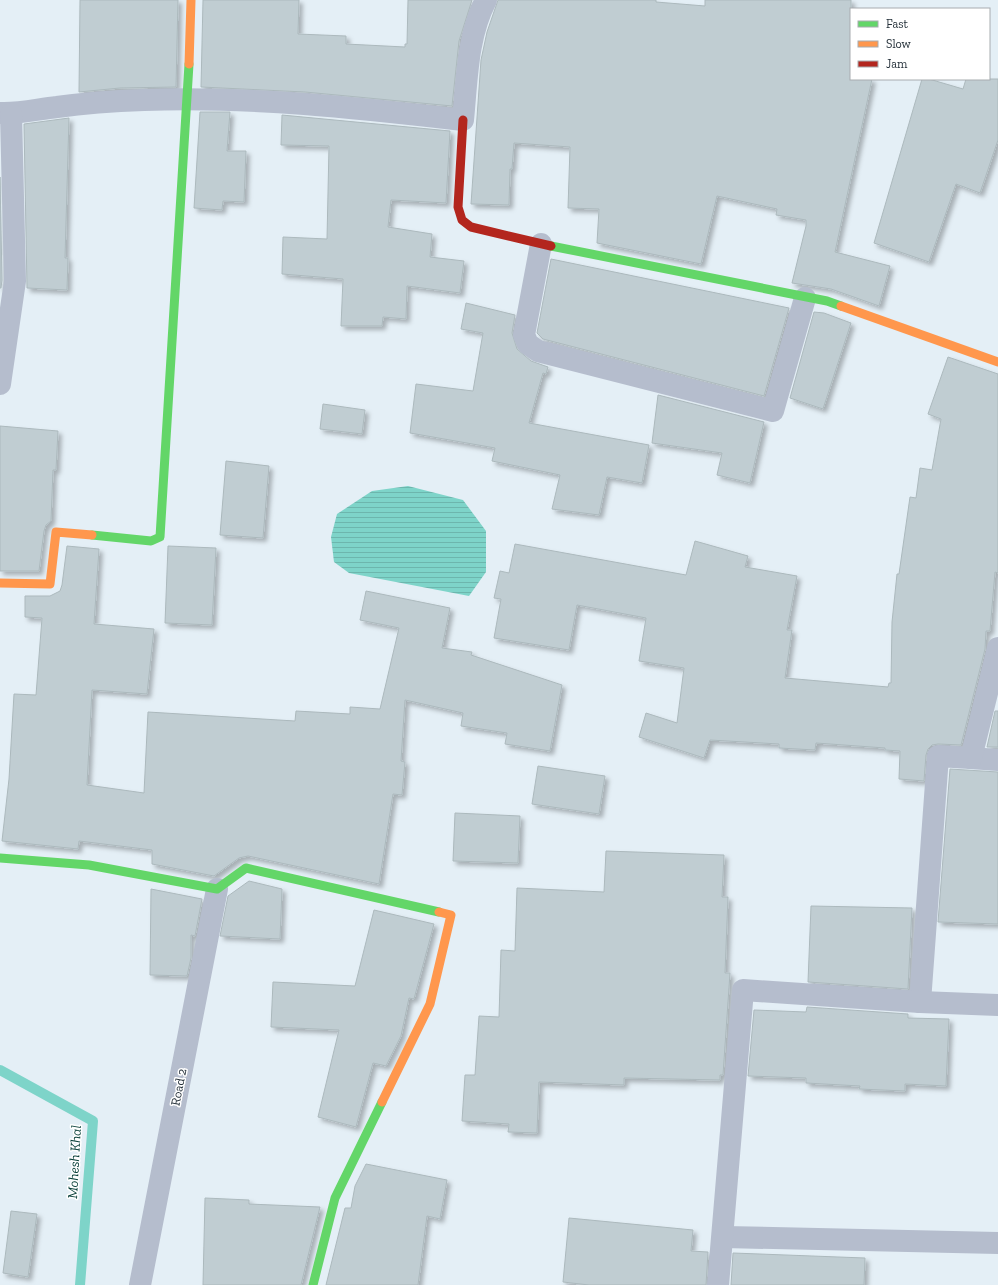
<svg xmlns="http://www.w3.org/2000/svg" width="998" height="1285" font-family="'Zilla Slab',serif">
<style>
.water{fill:url(#water-rules)}
.lines{fill:none;stroke-linecap:round;stroke-linejoin:round}
.stream{stroke:#7ed4c9;stroke-width:10}
.building{fill:#c0cdd2;stroke:#acb9bd;filter:url(#shadow)}
.street{stroke:#b5bdcd;stroke-width:22}
.fast{stroke:#63d668;stroke-width:9}
.slow{stroke:#ff974d;stroke-width:9}
.jam{stroke:#b3261e;stroke-width:9}
.labels{text-anchor:middle;stroke-width:3;stroke-linejoin:round;paint-order:stroke}
.street-label{font-size:13px;fill:#232f38;stroke:#fff}
.water-label{font-size:14px;font-style:italic;fill:#083f38;stroke:#fff}
</style>
<defs>
<pattern id="water-rules" width="6" height="5" patternUnits="userSpaceOnUse"><rect width="6" height="5" fill="#7ed4c9"/><path d="M0 2.5h6" fill="none" stroke="#6db6ad"/></pattern>
<filter id="shadow"><feDropShadow dx="3.5" dy="3.5" stdDeviation="2" flood-color="#0004"/></filter>
</defs>
<rect width="100%" height="100%" fill="#e4eff6"/>
<path class="water" d="M408,486L463,500L486,531V572L469,596L349,573L334,562L331,537L337,514L372,491Z"/>
<g class="lines">
<path class="stream" d="M0,1070L93,1121L80,1285"/>
</g>
<g class="building">
<path d="M80,0H178L176,87L120,88L79,92Z"/>
<path d="M203,0H299L298,34L346,36V44L405,47V44H407L408,0H472L459,41L452,106L305,92L201,87Z"/>
<path d="M498,0H656V2L705,6V0H851V79H872L835,252L890,266L879,306L831,289L792,283L806,226V220L776,215L777,209L717,196L701,264L597,243L599,209L568,208L570,147L514,143L512,169H510L509,205L471,204L481,60L487,32Z"/>
<path d="M922,79H929L963,89L966,79H998V140L980,193L956,184L929,262L874,243Z"/>
<path d="M200,112H230L227,151H246L244,202L223,201L222,210L194,208Z"/>
<path d="M282,115L450,131L446,203L391,200L388,227L432,234L430,257L464,261L460,293L407,286L406,319L383,317L382,326H341L343,279L282,274L283,237L327,239L329,146L281,145Z"/>
<path d="M69,118L65,258H68L67,290L27,288L24,124Z"/>
<path d="M0,177L2,280L1,288H0Z"/>
<path d="M551,259L789,308L764,396L543,339L537,333Z"/>
<path d="M466,303L515,315L512,333L517,349L531,361L548,367L546,374L543,373L529,423L649,445L642,483L607,477L599,515L552,509L560,475L492,461L495,448L410,433L416,384L473,391L483,333L461,329Z"/>
<path d="M814,312L824,313L851,323L823,409L790,398Z"/>
<path d="M948,357L998,374V573L995,572L990,631H986L985,649L961,745L938,744L932,745L928,749L926,755L924,781L899,779L900,751L885,750V748L816,743L815,750L779,748V744L710,740L704,758L639,737L646,713L677,723L684,668L639,661L646,618L577,605L569,650L494,638L501,599L494,598L500,571L509,573L515,544L686,575L695,541L748,556L745,567L797,576L787,630H792L785,678L888,687L889,683H891L892,622L897,574H899L910,497L916,498L920,468L932,470L941,419L928,414Z"/>
<path d="M658,395L764,422L750,483L717,475L722,453L652,443Z"/>
<path d="M323,404L365,410L362,434L320,429Z"/>
<path d="M0,426L58,431L56,470H53L51,521L46,525L44,531L39,571H0Z"/>
<path d="M226,461L269,466L263,538L220,535Z"/>
<path d="M67,546L99,549L94,624L154,629L147,694L92,690L87,785L144,793L148,712L295,721L296,711L350,714V707L380,709L399,628L360,620L366,591L450,608L442,648L472,652L471,655L562,685L550,751L505,744L507,733L461,726L463,713L405,700L401,761L405,762L402,795L393,794L379,884L248,856L239,858L214,876L152,864V850L79,841L78,849L2,841L9,779L14,694L36,695L42,618L25,617V596H50L60,591L62,585Z"/>
<path d="M168,546L216,548L212,625L165,623Z"/>
<path d="M995,711H998V747H987Z"/>
<path d="M538,766L605,776L599,814L532,804Z"/>
<path d="M950,769L998,772V924L938,922Z"/>
<path d="M455,813L520,816L518,863L453,861Z"/>
<path d="M606,851L724,855L722,897H728L725,973H730L723,1075H720V1080L624,1078V1085L539,1082L537,1133L508,1132L509,1124L462,1121L465,1075H475L479,1016L499,1017L501,950L515,951L517,888L604,892Z"/>
<path d="M249,881L282,889L280,939L220,936L228,896Z"/>
<path d="M151,889L202,899L195,936L191,935V958L187,976L150,975Z"/>
<path d="M811,906L912,908L908,989L808,982Z"/>
<path d="M374,910L434,924L414,999L409,998L401,1036L386,1066L373,1063L356,1127L318,1117L339,1030L271,1027L273,982L355,986Z"/>
<path d="M807,1007L908,1014V1018L949,1019L946,1086L905,1084V1091L859,1089L860,1086L806,1083V1078L748,1076L754,1010L806,1012Z"/>
<path d="M366,1164L447,1180L440,1219L427,1216L418,1285H326L345,1208H351L355,1186Z"/>
<path d="M205,1198L249,1200V1204L320,1207L301,1285H203Z"/>
<path d="M11,1211L37,1214L28,1277L3,1273Z"/>
<path d="M569,1218L693,1230L691,1251L708,1252L706,1285H589L563,1282Z"/>
<path d="M733,1253L865,1258L864,1285H731Z"/>
</g>
<g class="lines">
<g class="street">
<path d="M0,113C19,114 38,109 57,107C86,103 115,101 144,100C251,96 358,108 463,120C467,80 467,36 486,0"/>
<path d="M541,244L524,335L528,344L538,351L773,411L805,298"/>
<path d="M0,384L15,281L11,114"/>
<path d="M971,758L998,760"/>
<path d="M920,1002L938,756L971,758L998,648"/>
<path d="M724,1237L998,1243"/>
<path d="M140,1285L217,889"/>
<path d="M718,1285L743,990L920,1002L998,1005"/>
</g>
<g class="fast">
<path d="M551,246L827,301L841,306"/>
<path d="M92,535L151,541L160,537L189,64"/>
<path d="M0,858L89,865L217,889L246,868L439,912"/>
<path d="M313,1285L335,1198L382,1102"/>
</g>
<g class="slow">
<path d="M189,64L191,0"/>
<path d="M841,306L998,362"/>
<path d="M0,583L50,584L56,532L92,535"/>
<path d="M382,1102L430,1004L451,915L439,912"/>
</g>
<path class="jam" d="M463,120L458,207L462,220L471,227L551,246"/>
</g>
<g class="labels">
<g class="street-label">
<text transform="translate(178 1087) rotate(-79)" y="5">Road 2</text>
</g>
<g class="water-label">
<text transform="translate(74 1162) rotate(-87)" y="5">Mohesh Khal</text>
</g>
</g>
<rect x="850" y="8" width="140" height="72" fill="#ffffff" stroke="#a7acaf"/>
<rect x="858" y="21" width="20" height="6" fill="#63d668" stroke="#a7acaf"/>
<text x="886" y="28" font-size="12" fill="#232f38">Fast</text>
<rect x="858" y="41" width="20" height="6" fill="#ff974d" stroke="#a7acaf"/>
<text x="886" y="48" font-size="12" fill="#232f38">Slow</text>
<rect x="858" y="61" width="20" height="6" fill="#b3261e" stroke="#a7acaf"/>
<text x="886" y="68" font-size="12" fill="#232f38">Jam</text>
</svg>
